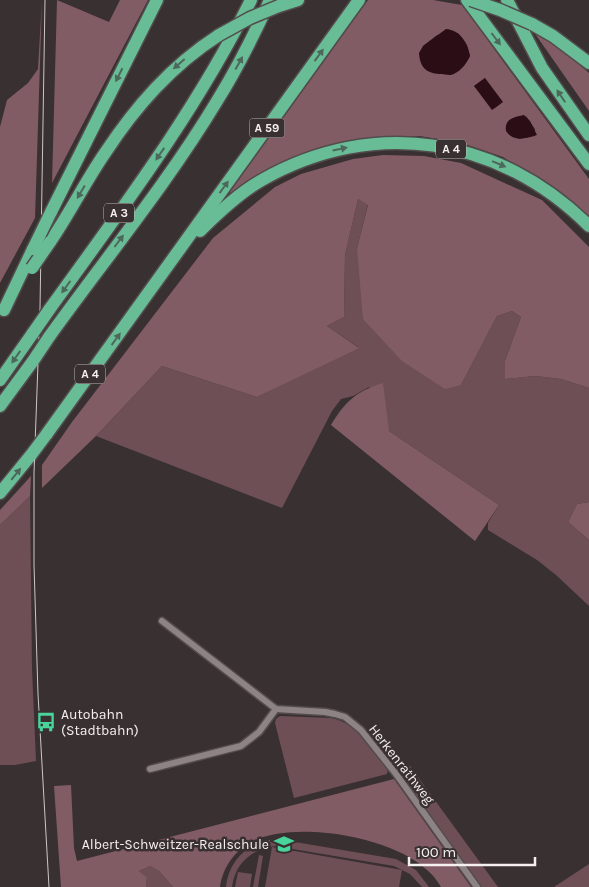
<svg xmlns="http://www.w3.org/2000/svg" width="589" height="887" font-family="Karla,sans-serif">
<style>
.green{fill:#6e4f56}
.forest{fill:#825c64;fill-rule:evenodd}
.water{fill:#2b0d15}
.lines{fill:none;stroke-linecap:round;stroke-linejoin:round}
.minor-casing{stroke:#534c4d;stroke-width:9}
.motorway-casing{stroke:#534c4d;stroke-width:15}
.minor{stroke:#8d8384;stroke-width:6}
.motorway{stroke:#68bc96;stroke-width:12}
.tram{stroke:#cdc6c7;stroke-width:1}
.motorway-bridge-casing{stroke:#534c4d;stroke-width:15;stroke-linecap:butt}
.motorway-bridge{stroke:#68bc96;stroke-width:12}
.oneway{fill:#4c685a}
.labels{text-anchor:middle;stroke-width:5;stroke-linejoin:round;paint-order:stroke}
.shield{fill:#393032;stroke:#bdb6b7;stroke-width:1}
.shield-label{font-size:12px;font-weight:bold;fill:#f5eff0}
.poi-label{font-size:14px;fill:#f5eff0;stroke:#393032;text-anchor:start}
.street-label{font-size:14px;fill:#f5eff0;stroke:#393032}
</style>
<rect width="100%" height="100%" fill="#393032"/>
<g class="green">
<path d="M358,199L368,204L357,248L461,385L497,316L512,311L521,317L505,361V379L535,376L561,379L589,388V502L577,504L568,522L589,540V606L556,575L537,560L488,530V523L499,505L389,431L369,387L353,396L341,399L332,411L282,508L96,436L162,366L257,397L358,347L327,326L344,317L345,255Z"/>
<path d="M30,496L32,669L36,761L15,765H0V525Z"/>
<path d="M280,716L330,718C356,721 372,750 388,769L387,774L294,798L275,723L276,719Z"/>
<path d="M405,765L410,766L498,887H481L401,777L402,768Z"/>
<path d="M277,839L396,859L416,870L429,887H422L410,874L394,866L275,846C252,849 235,863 232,887H226C229,859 250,841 277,839Z"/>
<path d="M272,847L402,870L399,887H265Z"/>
<path d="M259,855L263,856L258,887H253Z"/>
<path d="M589,864V887H554Z"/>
<path d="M150,866L159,871L173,887H146L147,877L139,871Z"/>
<path d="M238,872L252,874L250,887H235Z"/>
</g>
<g class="forest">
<path d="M42,0L35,218L0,283V127L7,100L28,83L38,69Z"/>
<path d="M57,0L109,22L120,0H148L52,183Z"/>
<path d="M368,0H433L462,5L589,179V219L537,178L503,157L462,143L420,136L386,137L342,142L310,152L231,196L230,192ZM458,33L467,45L470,56L464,66L451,75L442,74L423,46L437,35ZM485,78L500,104L495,108L474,86ZM526,116L535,129V136L518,139Z"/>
<path d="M531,28L566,53L589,73V111Z"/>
<path d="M383,155L424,156L461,163L542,200L589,247V388L561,379L535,376L505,379V361L521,317L512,311L497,316L461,385L445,389L402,361L363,319L357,248L368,205L358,199L345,255L344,317L327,326L359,348L257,397L162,366L96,436L42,488V465L72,422L213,238L275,187L301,174L353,159Z"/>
<path d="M383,383L389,431L499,505L475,541L331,425C345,402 356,391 383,383Z"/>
<path d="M31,476L30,496L0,525V510Z"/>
<path d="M589,502V540L568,522L577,504Z"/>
<path d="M394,779L471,887H441C416,839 302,819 255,840C236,849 223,866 220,887H173L159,871L150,866L139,871L147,877L146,887H61L54,786L71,785L74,848L77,861Z"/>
</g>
<g class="water">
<path d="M446,29C460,30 468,43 470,56C467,63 459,74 450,75C448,75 445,74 442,74C428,74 420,69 419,53L423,46Z"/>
<path d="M485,78L503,102L492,110L474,86Z"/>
<path d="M524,115L530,121L537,135C526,138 514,143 506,131C504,119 514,117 524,115Z"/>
</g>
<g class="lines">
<defs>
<g id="minor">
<path d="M162,621L276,709L325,712L335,714L345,717L361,730L396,774L477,887"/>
<path d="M150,769L241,746L259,732L276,709"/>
</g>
<g id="motorway">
<path d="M467,0L589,164"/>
<path d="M507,0L542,68L589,135"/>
<path d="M279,6L298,0"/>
<path d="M532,24L553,36L589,63"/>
<path d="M51,212L157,0"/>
<path d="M200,231C219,212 239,193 262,180C373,117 499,136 589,226"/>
<path d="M50,242C70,213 85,182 105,153C136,106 171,66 219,35"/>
<path d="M4,310L33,249"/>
<path d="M49,310C121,210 196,111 251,0"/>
<path d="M49,337C105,259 167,184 217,101C237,69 254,35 270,0"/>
<path d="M0,380L33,333"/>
<path d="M0,406L33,361"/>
<path d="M46,435L359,0"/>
<path d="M0,493L31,455"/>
</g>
</defs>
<use href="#minor" class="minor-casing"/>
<use href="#motorway" class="motorway-casing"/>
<use href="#minor" class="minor"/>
<use href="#motorway" class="motorway"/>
<path class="tram" d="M45,0L40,308L34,473V565L38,694L49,887"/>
<defs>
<g id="motorway-bridge">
<path d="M471,0L500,10L532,24"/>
<path d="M219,35L250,18L279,6"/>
<path d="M33,249L51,212"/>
<path d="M32,268L50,242"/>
<path d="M33,333L49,310"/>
<path d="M33,361L49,337"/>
<path d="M31,455L46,435"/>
</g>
</defs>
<use href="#motorway-bridge" class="motorway-bridge-casing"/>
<use href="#motorway-bridge" class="motorway-bridge"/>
</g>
<defs><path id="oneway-solid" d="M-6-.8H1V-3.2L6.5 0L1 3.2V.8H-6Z" transform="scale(1.25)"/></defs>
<g class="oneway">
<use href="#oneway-solid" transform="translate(496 39) rotate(53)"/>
<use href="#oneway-solid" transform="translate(319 55) rotate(-54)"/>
<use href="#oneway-solid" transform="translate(239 63) rotate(-61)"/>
<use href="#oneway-solid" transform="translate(179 64) rotate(139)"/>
<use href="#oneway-solid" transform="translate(119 75) rotate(117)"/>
<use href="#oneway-solid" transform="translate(561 96) rotate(-124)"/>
<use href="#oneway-solid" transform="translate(340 149) rotate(-12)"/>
<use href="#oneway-solid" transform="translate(160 154) rotate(125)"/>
<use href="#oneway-solid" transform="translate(499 164) rotate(23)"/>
<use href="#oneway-solid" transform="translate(224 187) rotate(-54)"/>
<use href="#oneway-solid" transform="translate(81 192) rotate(121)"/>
<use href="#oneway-solid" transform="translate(119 241) rotate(-53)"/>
<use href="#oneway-solid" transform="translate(66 287) rotate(126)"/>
<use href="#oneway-solid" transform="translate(116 339) rotate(-54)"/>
<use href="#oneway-solid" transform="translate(16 357) rotate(125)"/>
<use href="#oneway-solid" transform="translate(16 474) rotate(-51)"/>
</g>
<defs>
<symbol id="bus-bare" viewBox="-9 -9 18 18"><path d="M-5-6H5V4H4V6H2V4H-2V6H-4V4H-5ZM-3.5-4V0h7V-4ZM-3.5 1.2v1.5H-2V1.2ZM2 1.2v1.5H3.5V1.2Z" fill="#49d49c" stroke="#393032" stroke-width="2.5" paint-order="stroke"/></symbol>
<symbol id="school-bare" viewBox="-9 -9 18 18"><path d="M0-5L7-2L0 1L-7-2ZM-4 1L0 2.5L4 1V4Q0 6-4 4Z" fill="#49d49c" stroke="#393032" stroke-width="2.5" paint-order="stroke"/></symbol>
</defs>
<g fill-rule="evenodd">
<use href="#bus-bare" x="32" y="708" width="28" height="28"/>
<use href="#school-bare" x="270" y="830" width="28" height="28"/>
</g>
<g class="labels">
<g class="shield">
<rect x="249.5" y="118.5" width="35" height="19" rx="4"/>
<rect x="436" y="139.5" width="30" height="19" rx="4"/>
<rect x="104" y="203.5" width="30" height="19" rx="4"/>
<rect x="75" y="364.5" width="30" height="19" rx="4"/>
</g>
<g class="shield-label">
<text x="267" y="132">A 59</text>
<text x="451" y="153">A 4</text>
<text x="119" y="217">A 3</text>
<text x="90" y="378">A 4</text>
</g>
<g class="poi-label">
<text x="61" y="719">Autobahn<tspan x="61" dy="16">(Stadtbahn)</tspan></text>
<text x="269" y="849" text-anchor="end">Albert-Schweitzer-Realschule</text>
</g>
<g class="street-label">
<text transform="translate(402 764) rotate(52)" y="5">Herkenrathweg</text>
</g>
</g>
<path d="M409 857v8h126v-8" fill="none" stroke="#f5eff0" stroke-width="2.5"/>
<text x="416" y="857" font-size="15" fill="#f5eff0" stroke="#393032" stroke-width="4" paint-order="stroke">100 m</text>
</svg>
